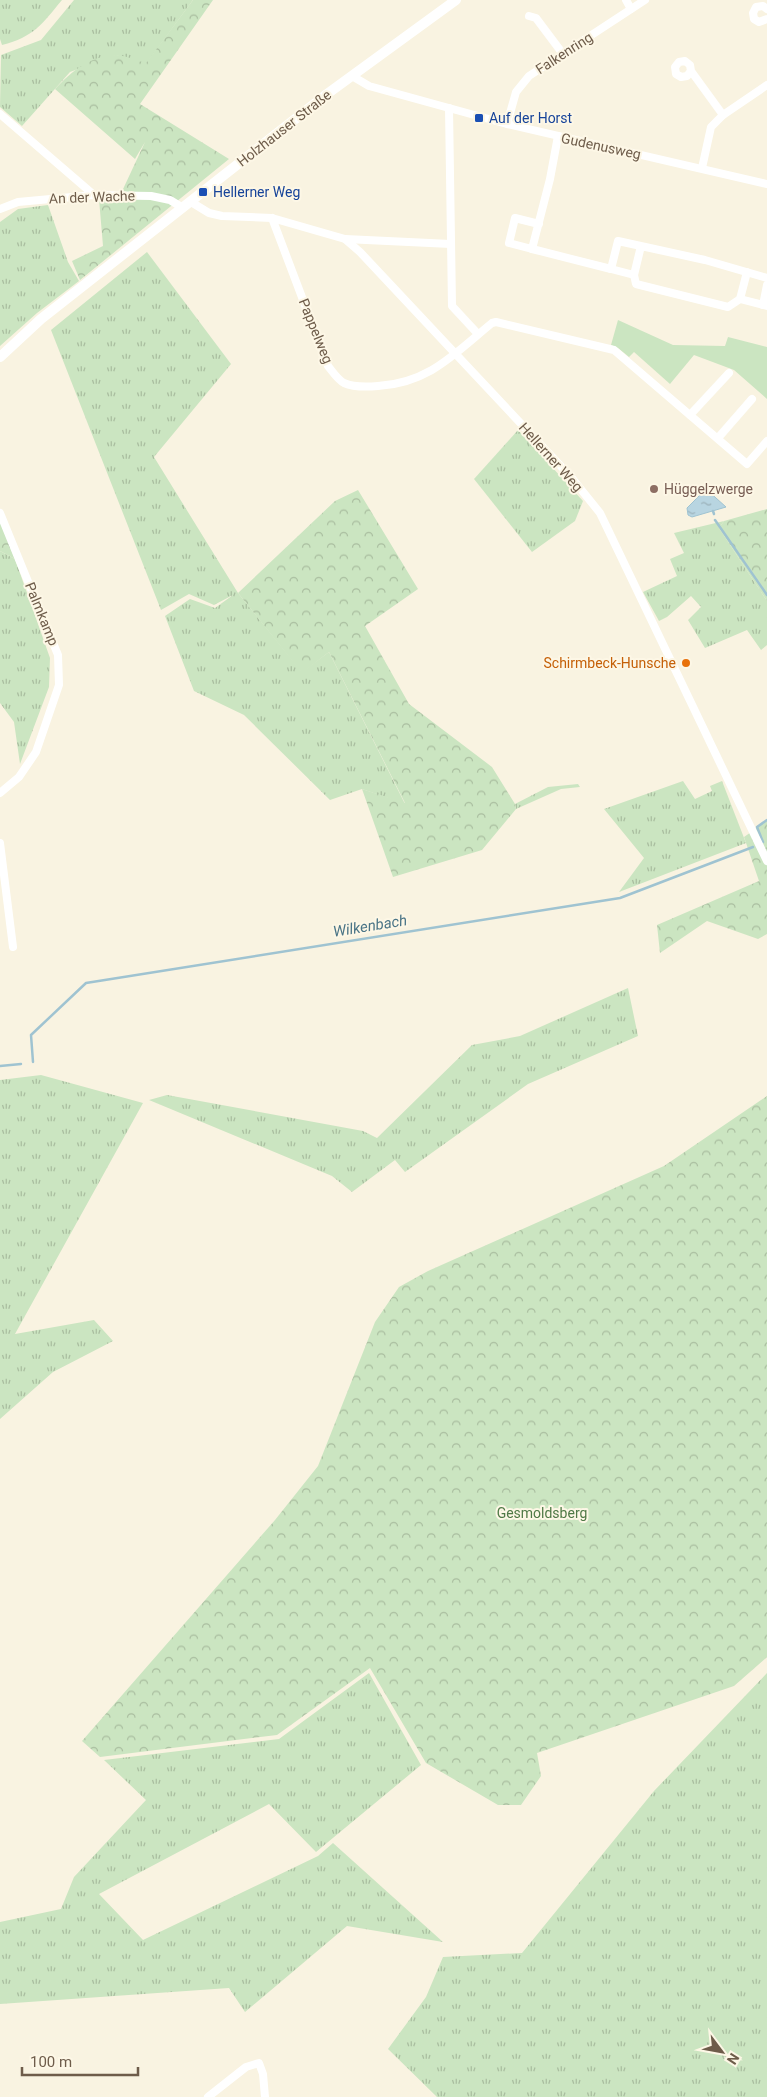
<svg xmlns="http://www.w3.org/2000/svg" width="767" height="2097" font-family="Roboto,sans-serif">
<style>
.grass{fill:url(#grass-tufts)}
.forest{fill:url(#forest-crowns)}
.park{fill:#cbe5c1}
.water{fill:url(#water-ripples);stroke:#9fc3d1}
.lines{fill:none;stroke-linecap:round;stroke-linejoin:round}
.stream{stroke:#9fc3d1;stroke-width:2.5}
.street{stroke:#fff;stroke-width:8}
.secondary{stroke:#fff;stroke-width:10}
.transit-dot{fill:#1a4fb4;stroke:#fdf7e6;stroke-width:2}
.education-dot{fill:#8d6e63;stroke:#fdf7e6;stroke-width:2}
.food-dot{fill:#e8710a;stroke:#fdf7e6;stroke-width:2}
.labels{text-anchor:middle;stroke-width:4;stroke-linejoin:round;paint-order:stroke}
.street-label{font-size:14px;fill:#6e5c4a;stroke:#fdf7e6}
.transit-label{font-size:14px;fill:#164399;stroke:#fdf7e6;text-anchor:start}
.education-label{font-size:14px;fill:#785e54;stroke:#fdf7e6;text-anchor:start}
.food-label{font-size:14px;fill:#c56008;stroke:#fdf7e6;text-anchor:end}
.park-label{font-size:14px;fill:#4f7946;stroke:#fdf7e6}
.water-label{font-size:15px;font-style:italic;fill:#4a7486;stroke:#fdf7e6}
</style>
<defs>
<pattern id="grass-tufts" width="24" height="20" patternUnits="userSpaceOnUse" patternTransform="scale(1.25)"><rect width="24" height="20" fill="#cbe5c1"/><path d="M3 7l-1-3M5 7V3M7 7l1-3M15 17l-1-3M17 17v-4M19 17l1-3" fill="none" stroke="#a9bd9f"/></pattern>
<pattern id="forest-crowns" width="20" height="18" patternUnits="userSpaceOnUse" patternTransform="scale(1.25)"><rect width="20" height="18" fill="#cbe5c1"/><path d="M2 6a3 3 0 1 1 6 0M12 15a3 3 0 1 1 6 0" fill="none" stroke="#a9bd9f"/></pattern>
<pattern id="water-ripples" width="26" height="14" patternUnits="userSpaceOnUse" patternTransform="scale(1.25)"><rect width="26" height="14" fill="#b8d5e1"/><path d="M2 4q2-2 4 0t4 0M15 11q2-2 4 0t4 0" fill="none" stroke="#9ab0b8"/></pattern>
</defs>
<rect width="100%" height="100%" fill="#f9f3e1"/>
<g class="grass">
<path d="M0,0H62C42,24 34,37 2,45L0,39Z"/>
<path d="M74,0H193L146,64L116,55L70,72L22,126L0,107L1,55L41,40Z"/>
<path d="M48,205L68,262L79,281L37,313L0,346V222L18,209Z"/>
<path d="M147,252L231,364L154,457L238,593L302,672L329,652L405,804L362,789L330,800L244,715L194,691L165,616L190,599L215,608L233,595L214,605L189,594L161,610L51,330Z"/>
<path d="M518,430L583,501L575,521L532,552L474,479Z"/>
<path d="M724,521L719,528L767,601V645L761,650L747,630L705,648L688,620L701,607L691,596L667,617L659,621L643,592L677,576L670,559L684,553L674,533Z"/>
<path d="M0,551L15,559L50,658L49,687L20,764L14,722L0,703Z"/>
<path d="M683,781L695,799L712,791L710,786L722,781L746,843L619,892L644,858L604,809Z"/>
<path d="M578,784L580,787L561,789L516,809L515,804L548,787Z"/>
<path d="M628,988L638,1036L528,1084L405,1172L395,1160L352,1192L332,1176L149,1100L167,1095L363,1131L377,1138L472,1045L520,1036Z"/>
<path d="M41,1075L143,1103L15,1334L94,1320L113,1341L53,1372L0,1419V1080Z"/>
<path d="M369,1673L421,1765L316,1852L269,1804L99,1894L143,1940L318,1856L333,1843L443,1942L347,1926L245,2012L229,1988L0,2004V1922L61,1909L74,1877L146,1800L104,1760L279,1739Z"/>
<path d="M767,1673V2097H437L388,2049L426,1997L443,1957L522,1953L654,1791Z"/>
</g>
<g class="forest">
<path d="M193,0H213L140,104L229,159L80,280L72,261L103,246L99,199L117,202L145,142L135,159L55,89C72,71 90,56 116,55C125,55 137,61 146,63Z"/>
<path d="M358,490L418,589L365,626L409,704L492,767L515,804L516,809L482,850L393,877L362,789L405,803L329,652L302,673L238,593L335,501Z"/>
<path d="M767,509V601L719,528L724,521Z"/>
<path d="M0,521L15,559L0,551Z"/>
<path d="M767,821V934L758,939L707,921L660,953L657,925L759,881L744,837Z"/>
<path d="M767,1096V1657L734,1686L537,1753L541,1776L521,1805H498L426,1763L370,1668L277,1735L100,1757L82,1741L275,1520L318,1466L375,1322L399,1287L428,1271L664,1166Z"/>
</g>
<path class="park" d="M618,320L673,345L725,346L728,337L767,347V399L734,370L694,355L670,384L634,352L629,357L618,348L611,345Z"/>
<path class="water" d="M706,489L726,507L692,517L688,515L687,508Z"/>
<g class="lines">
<g class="stream">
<path d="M713,511L714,514"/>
<path d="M715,520L767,595"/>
<path d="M763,842L757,827L767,820"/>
<path d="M33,1062L31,1035L86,983L620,898L753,847"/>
<path d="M0,1066L21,1064"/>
</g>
<g class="street">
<path d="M626,0L631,9"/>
<path d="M767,9L763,6L756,7L753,13L754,19L759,22L767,19"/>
<path d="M529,16L536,18L563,54"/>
<path d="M691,71L690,65L685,61L679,62L675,67L676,74L681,77L687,76L691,71L723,115"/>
<path d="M352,76L369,86L507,124L767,184"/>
<path d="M449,108L452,306L478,334"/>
<path d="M0,114L94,195"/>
<path d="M507,124L516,92L529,76L645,0"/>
<path d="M702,168L711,127L723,115L767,85"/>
<path d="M191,202L209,213L222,216L272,218L345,239L360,252L571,477L600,513L767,861"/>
<path d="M0,209L18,202L94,195L151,196L170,200L183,208"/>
<path d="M272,218L328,366C332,371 338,380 344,383C353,387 367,387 378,386C429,383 454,354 492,323L496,322L614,350L747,464L767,441"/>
<path d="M539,224L515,218L509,243L532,249L550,179L558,136"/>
<path d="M345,239L451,244"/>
<path d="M641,246L634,275L611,269L618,241L705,260L767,278"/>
<path d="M532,249L611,269"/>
<path d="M634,275L636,284L728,307L740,299L747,272"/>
<path d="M740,299L767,306"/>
<path d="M763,305L767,285"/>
<path d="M690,415L729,373"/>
<path d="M718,438L752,399"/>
<path d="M0,513L58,655L59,685L36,752L19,777L0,793"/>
<path d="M0,843L13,947"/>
<path d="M208,2097L246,2067L259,2063L263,2074L265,2097"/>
</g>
<path class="secondary" d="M0,357L41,319L327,94L456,0"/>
</g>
<g class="transit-dot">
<rect x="474" y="113" width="10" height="10" rx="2.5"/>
<rect x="198" y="187" width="10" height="10" rx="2.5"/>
</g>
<circle class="education-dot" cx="654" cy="489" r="5"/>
<circle class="food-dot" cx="686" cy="663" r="5"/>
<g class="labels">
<g class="street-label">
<text transform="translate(564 53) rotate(-33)" y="5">Falkenring</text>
<text transform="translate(284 128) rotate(-38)" y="5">Holzhauser Straße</text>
<text transform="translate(601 146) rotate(12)" y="5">Gudenusweg</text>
<text transform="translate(92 197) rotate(-2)" y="5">An der Wache</text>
<text transform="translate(316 331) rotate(68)" y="5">Pappelweg</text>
<text transform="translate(551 457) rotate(48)" y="5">Hellerner Weg</text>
<text transform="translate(42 614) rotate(68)" y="5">Palmkamp</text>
</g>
<g class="transit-label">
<text x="489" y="123">Auf der Horst</text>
<text x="213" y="197">Hellerner Weg</text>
</g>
<g class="education-label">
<text x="664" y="494">Hüggelzwerge</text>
</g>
<g class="food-label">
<text x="676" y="668">Schirmbeck-Hunsche</text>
</g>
<g class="park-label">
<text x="542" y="1518">Gesmoldsberg</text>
</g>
<g class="water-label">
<text transform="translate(370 926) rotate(-9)" y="5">Wilkenbach</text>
</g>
</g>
<g transform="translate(722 2052) rotate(122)" stroke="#fdf7e6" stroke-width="4" paint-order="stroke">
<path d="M0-4L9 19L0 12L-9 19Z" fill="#6e5c4a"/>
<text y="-8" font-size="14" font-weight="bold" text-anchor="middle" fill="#6e5c4a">N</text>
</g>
<path d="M22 2067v8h116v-8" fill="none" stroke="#6e5c4a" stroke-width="2.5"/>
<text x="30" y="2067" font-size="15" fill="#6e5c4a" stroke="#fdf7e6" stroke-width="4" paint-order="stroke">100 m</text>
</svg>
